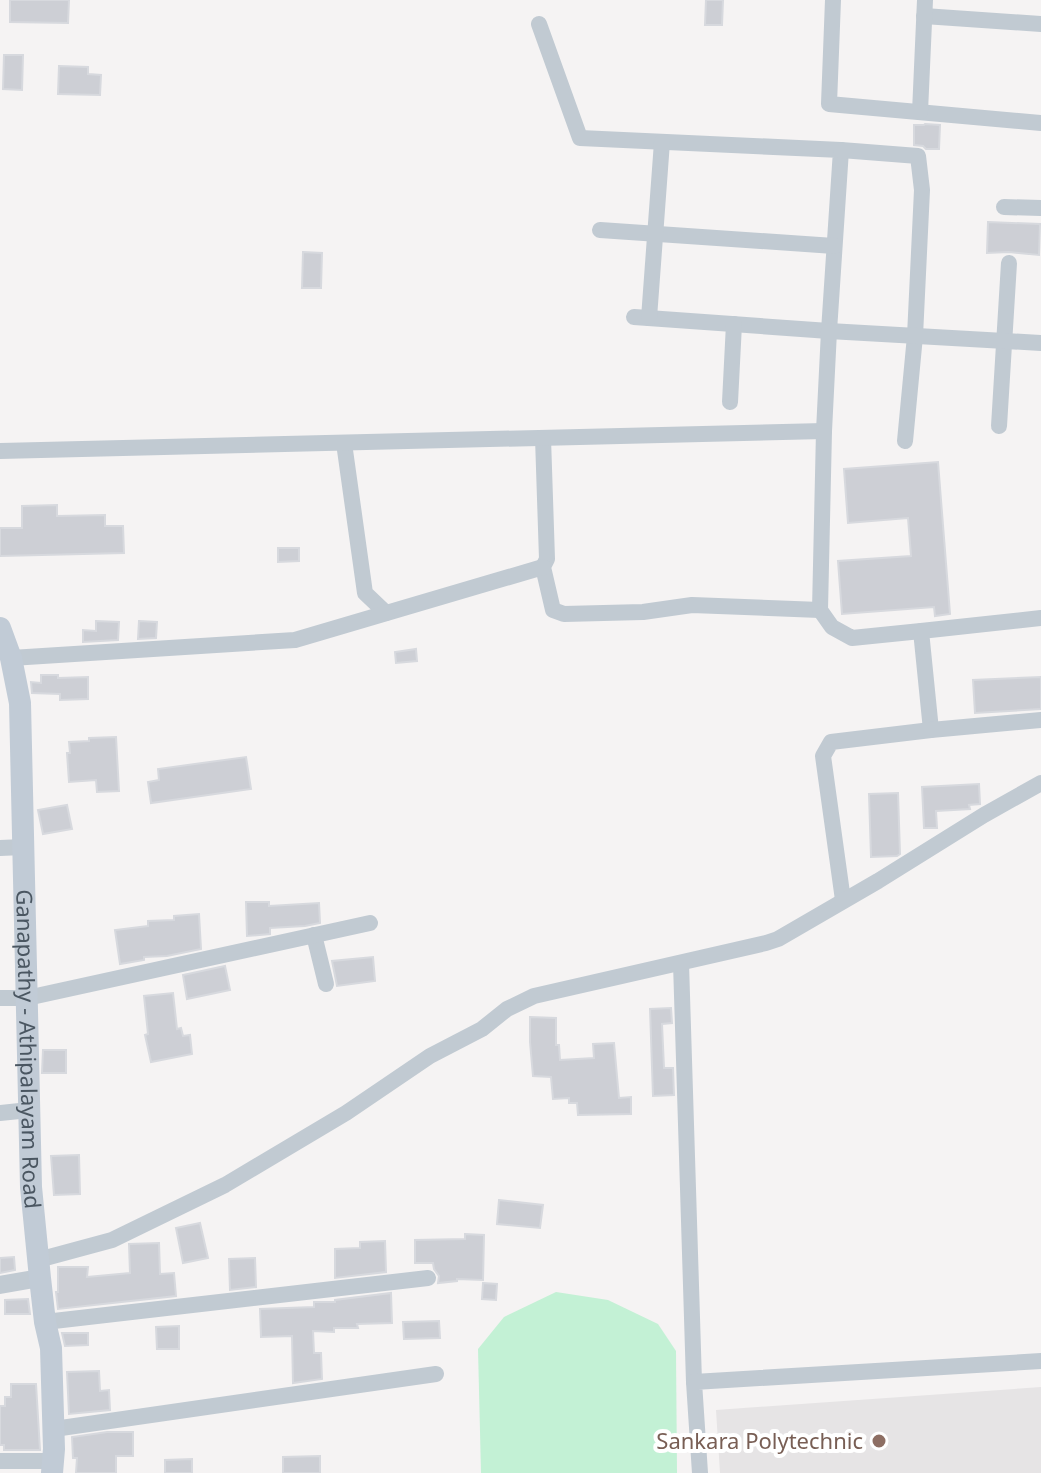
<svg xmlns="http://www.w3.org/2000/svg" width="1041" height="1473" font-family="'Noto Sans',sans-serif">
<style>
.education{fill:#e6e4e5}
.green{fill:#c3f1d5}
.building{fill:#cdcfd5;stroke:#d7d9de;stroke-width:2}
.lines{fill:none;stroke-linecap:round;stroke-linejoin:round}
.minor{stroke:#c1cad2;stroke-width:16}
.tertiary{stroke:#c1cad2;stroke-width:18}
.secondary{stroke:#c1cbd6;stroke-width:22}
.education-dot{fill:#8d6e63;stroke:#fff;stroke-width:3}
.labels{text-anchor:middle;stroke-width:8;stroke-linejoin:round;paint-order:stroke}
.street-label{font-size:22px;fill:#4a5661;stroke:#fff}
.education-label{font-size:22px;fill:#785e54;stroke:#fff;text-anchor:end}
</style>
<rect width="100%" height="100%" fill="#f5f3f3"/>
<path class="education" d="M1041,1387V1473H720L716,1410Z"/>
<path class="green" d="M556,1292L608,1300L658,1324L676,1351L677,1473H481L478,1349L504,1317Z"/>
<g class="building">
<path d="M10,0H69L68,23L10,22Z"/>
<path d="M706,0H723L722,25H705Z"/>
<path d="M4,55H23L22,90L3,89Z"/>
<path d="M59,66L88,67V74L101,75L100,95L58,94Z"/>
<path d="M925,124L940,125L939,149H926L923,146L914,145V125H924Z"/>
<path d="M988,222L1040,224L1039,255L1009,252L987,253Z"/>
<path d="M303,252L322,253L321,288H302Z"/>
<path d="M938,462L950,614L935,616L934,607L842,614L838,561L911,556L908,518L848,523L844,469Z"/>
<path d="M57,505V516L105,515V526H123L124,553L0,556V528H22V506Z"/>
<path d="M278,548H299V561L278,562Z"/>
<path d="M96,621L119,622L118,640L83,642V630L96,631Z"/>
<path d="M139,621L157,622L156,638L138,639Z"/>
<path d="M416,649L417,661L396,663L395,652Z"/>
<path d="M41,675H58V678L88,677V699L60,700V694L32,693L31,682L41,683Z"/>
<path d="M1041,677V709L975,713L973,680Z"/>
<path d="M116,737L119,791L97,792L96,780L69,782L67,753H70L69,742L89,741V738Z"/>
<path d="M246,757L251,789L151,803L148,782L159,780L158,769Z"/>
<path d="M979,784L980,804L969,805L970,809L936,811L937,828H924L922,787Z"/>
<path d="M898,793L900,854L897,856L871,857L869,794Z"/>
<path d="M67,805L72,829L43,834L38,810Z"/>
<path d="M246,902H269V906L319,903L320,923L305,926L270,928V934L247,936Z"/>
<path d="M199,914L201,949L167,956L144,957V960L120,964L115,930L148,926V921L174,920V916Z"/>
<path d="M373,957L375,981L337,986L332,961Z"/>
<path d="M225,966L230,990L187,999L183,975Z"/>
<path d="M173,993L177,1029L181,1028L183,1036L190,1035L192,1054L151,1062L145,1035L148,1034L144,996Z"/>
<path d="M671,1008L672,1023L662,1024L664,1068H673L674,1095L653,1096L650,1009Z"/>
<path d="M530,1017L556,1018V1045H559L560,1060L594,1058L593,1044L614,1043L619,1098L631,1097V1114L578,1115L577,1103H569V1098L553,1099L551,1077L533,1076L530,1042Z"/>
<path d="M43,1050H66V1073H42Z"/>
<path d="M79,1155L80,1194L54,1195L51,1156Z"/>
<path d="M499,1200L543,1205L540,1228L497,1224Z"/>
<path d="M200,1223L208,1258L183,1263L176,1228Z"/>
<path d="M465,1234L484,1235L483,1280L457,1279V1281L438,1283L439,1276L434,1269L433,1263H415V1240L465,1239Z"/>
<path d="M385,1241L386,1272L335,1278V1249L360,1248V1242Z"/>
<path d="M159,1243L160,1274L174,1273L176,1296L58,1309L56,1292H58V1267H88L87,1277L130,1273L129,1244Z"/>
<path d="M14,1257L15,1270L0,1273V1258Z"/>
<path d="M255,1258L256,1287L230,1290L229,1259Z"/>
<path d="M483,1283L497,1284L496,1300L482,1299Z"/>
<path d="M391,1293L392,1323L357,1324L358,1328H334V1332L313,1331L314,1353H321L322,1379L293,1383L292,1336L261,1337L260,1309L314,1307V1302H335V1300Z"/>
<path d="M28,1299L30,1314H5V1300Z"/>
<path d="M439,1321L440,1338L404,1339L403,1322Z"/>
<path d="M179,1326V1349H157L156,1327Z"/>
<path d="M62,1333H88V1345L65,1346Z"/>
<path d="M99,1371L100,1391L109,1390L110,1410L69,1414L67,1372Z"/>
<path d="M11,1384H36L40,1450H4V1445H0V1406H5V1397H11Z"/>
<path d="M107,1432H133V1456H116V1473H76L77,1458H73L72,1437Z"/>
<path d="M320,1456V1473H283V1457Z"/>
<path d="M192,1459V1473H165V1460Z"/>
</g>
<g class="lines">
<g class="minor">
<path d="M833,0L829,104L1041,123"/>
<path d="M924,16L1041,24"/>
<path d="M539,24L580,138L841,150L829,331L634,317"/>
<path d="M920,112L925,0"/>
<path d="M841,150L918,156L922,190L915,336L905,441"/>
<path d="M1004,207L1041,208"/>
<path d="M600,230L834,246"/>
<path d="M649,318L662,142"/>
<path d="M730,402L734,324"/>
<path d="M999,426L1009,263"/>
<path d="M543,438L547,559L543,567L553,610L564,614L643,612L692,605L820,610"/>
<path d="M344,443L365,593L386,613"/>
<path d="M0,451L824,431"/>
<path d="M921,631L852,638L832,627L820,610L824,431L829,331L1041,343"/>
<path d="M11,658L295,640L543,567"/>
<path d="M931,730L921,631L1041,618"/>
<path d="M0,848L23,847"/>
<path d="M843,900L823,756L831,742L931,730L1041,720"/>
<path d="M314,935L326,984"/>
<path d="M681,963L694,1382"/>
<path d="M0,998H27L370,923"/>
<path d="M0,1113L29,1110"/>
<path d="M38,1260L112,1240L225,1185L346,1113L430,1056L482,1029L507,1009L534,996L766,943L778,939L878,881L984,815L1041,783"/>
<path d="M45,1322L428,1278"/>
<path d="M54,1429L436,1374"/>
<path d="M0,1461H53"/>
<path d="M700,1473L694,1382L1041,1361"/>
</g>
<path class="tertiary" d="M0,1285L40,1278"/>
<path class="secondary" id="s1" d="M0,628L11,658L20,703L31,1187L40,1278L45,1322L51,1348L54,1449L52,1473"/>
</g>
<circle class="education-dot" cx="879" cy="1441" r="8"/>
<g class="labels">
<g class="street-label">
<text dy="8" stroke="none"><textPath href="#s1" startOffset="424">Ganapathy - Athipalayam Road</textPath></text>
</g>
<g class="education-label">
<text x="863" y="1449">Sankara Polytechnic</text>
</g>
</g>
</svg>
